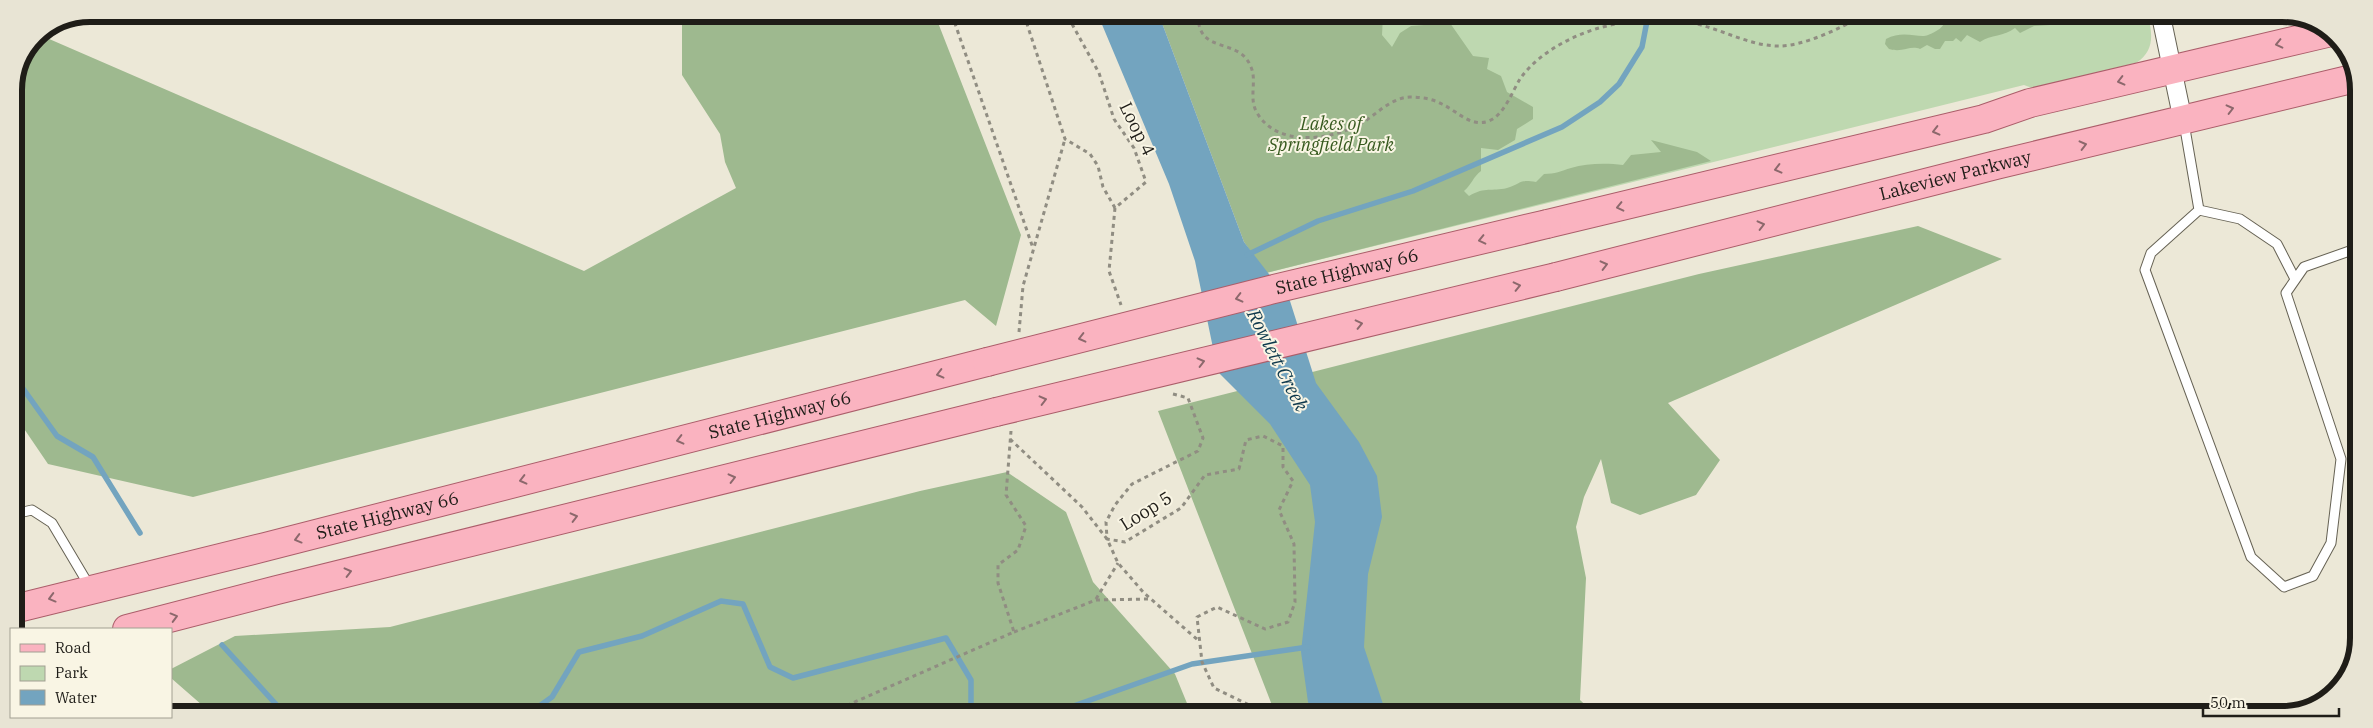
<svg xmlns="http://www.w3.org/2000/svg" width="2373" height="728" font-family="'IBM Plex Serif',serif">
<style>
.green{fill:#bed8b0}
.forest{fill:#9eb98f}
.water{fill:#73a4bf}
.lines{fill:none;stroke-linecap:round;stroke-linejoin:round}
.stream{stroke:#73a4bf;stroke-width:5.5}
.service-casing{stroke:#666254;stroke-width:11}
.minor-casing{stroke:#666254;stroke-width:20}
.primary-casing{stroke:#ab5e6a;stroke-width:30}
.path{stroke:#908d82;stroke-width:3;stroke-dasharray:4 4;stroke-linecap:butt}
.service{stroke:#fff;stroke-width:9}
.minor{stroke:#fff;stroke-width:18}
.primary{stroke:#fab3c0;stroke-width:28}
.primary-bridge-casing{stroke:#ab5e6a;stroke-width:30;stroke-linecap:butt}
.primary-bridge{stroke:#fab3c0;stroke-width:28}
.oneway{stroke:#8c686c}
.labels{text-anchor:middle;stroke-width:4;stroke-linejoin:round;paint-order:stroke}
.park-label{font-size:18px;font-style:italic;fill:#375a1f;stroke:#f9f5e4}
.street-label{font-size:18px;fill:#1f1d18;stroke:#f9f5e4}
.water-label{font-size:19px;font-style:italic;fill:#0d384c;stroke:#f9f5e4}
.rim{fill:none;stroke:#1f1d18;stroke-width:6}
</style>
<rect width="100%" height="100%" fill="#ece8d7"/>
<path class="green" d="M1159,15L2148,16C2153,36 2154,51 2136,63L2032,88L2024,85L1266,273Z"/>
<g class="forest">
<path d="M682,14L935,15L1021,235L996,326L965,300L193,497L48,464L14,414V91L37,36L40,35L584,271L736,188L725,162L720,134L682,75Z"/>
<path d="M1159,15H1383L1382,35L1392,47L1400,33L1411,26L1450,23L1473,56L1489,58L1487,69L1501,76L1507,92L1533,107V119L1517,129L1515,140L1498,150L1481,148V171C1473,177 1472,184 1464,191L1469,196C1486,186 1491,192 1507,188C1522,184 1517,179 1536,182L1544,174C1555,174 1561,171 1571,168C1587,163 1607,163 1623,165L1631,155L1661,152L1651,140L1697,152L1711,161L1266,273L1244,242Z"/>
<path d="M1941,16H2062L2061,19L2050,25L2034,26L2020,33L2015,28C2004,37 1991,34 1980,42L1967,35L1961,42L1956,38L1953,41H1945L1940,49H1935L1927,45L1920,49C1910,45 1903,53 1889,49L1885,44L1886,39C1904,29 1919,39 1928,35C1936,32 1945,27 1947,17Z"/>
<path d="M1918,226L2002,259L1668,403L1720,460L1696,495L1640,515L1611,503L1601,459L1584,497L1576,527L1586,578L1580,700L1594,713H1275L1158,411L1699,274Z"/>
<path d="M1007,472L1066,512L1093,582L1175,674L1191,713L210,712L171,678V669L235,636L390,627L920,491Z"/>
</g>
<path class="water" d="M1098,15H1159L1244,242L1290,301L1316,383L1359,442L1377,476L1382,517L1368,574L1364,647L1386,713H1312L1308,702L1301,652L1315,522L1310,485L1270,424L1218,372L1195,261L1169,184Z"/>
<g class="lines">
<g class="stream">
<path d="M1247,255L1318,221L1413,191L1562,127L1600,102L1619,84L1642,47L1648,16"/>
<path d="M14,376L57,436L93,457L140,533"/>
<path d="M222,645L283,712"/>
<path d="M531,712L552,697L579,652L642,636L721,601L743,604L770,667L793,678L946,638L971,680V713"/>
<path d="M1061,713L1065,709L1192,664L1308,647"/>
</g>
<defs>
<g id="service">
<path d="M2184,123L2199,210L2151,253L2145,270L2251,557L2284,587L2313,576L2331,543L2341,459L2286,293L2304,267L2358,248"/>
<path d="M2199,210L2240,219L2277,244L2295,279"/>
<path d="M14,514L32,510L52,523L90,587"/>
</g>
<path id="minor" d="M2161,16L2183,121"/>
<g id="primary">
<path d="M1547,224L1984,119L2030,103L2327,33"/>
<path id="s1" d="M1556,277L1996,165L2356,78"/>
<path id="s2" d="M14,609L265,547L987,362"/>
<path d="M127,629L277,590L996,412"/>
</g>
</defs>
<use href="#service" class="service-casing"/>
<use href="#minor" class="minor-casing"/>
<use href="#primary" class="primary-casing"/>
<g class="path">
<path d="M952,15L1033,248"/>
<path d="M1024,15L1065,139L1090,154L1098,166L1103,187L1115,208L1146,182L1134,148L1114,119L1099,73L1067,15"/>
<path d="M1198,15C1198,56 1239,36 1251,67C1257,81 1249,97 1256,111C1275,147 1328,141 1358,125C1376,116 1389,98 1410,97C1421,97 1433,99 1442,104C1457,111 1471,128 1489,121C1504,115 1512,92 1520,79C1540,50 1582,30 1616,24C1644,19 1673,18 1701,25C1727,32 1752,46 1779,46C1804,46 1841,28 1862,16"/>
<path d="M1115,208L1109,271L1121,305"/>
<path d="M1019,332L1023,286L1065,139"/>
<path d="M1173,394L1188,398L1203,438L1198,451L1132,484L1115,505L1106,522L1107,539L1125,542L1181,508L1205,475L1239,469L1246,440L1263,436L1283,446V467L1293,481L1279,510L1294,544L1295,602L1288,622L1265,629L1217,607L1197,617L1202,662L1214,688L1266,713"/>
<path d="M1010,439L1082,507L1107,539L1118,563L1144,593L1199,641"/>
<path d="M1096,599L1118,563"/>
<path d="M1014,632L1096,600L1150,599"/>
<path d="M832,712L1014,632L998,583V565L1018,550L1026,526L1006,495L1011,431"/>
</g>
<use href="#service" class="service"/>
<use href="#minor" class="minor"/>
<use href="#primary" class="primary"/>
<defs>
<g id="primary-bridge">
<path id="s3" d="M987,362L1270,290L1547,224"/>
<path d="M996,412L1556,277"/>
</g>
</defs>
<use href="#primary-bridge" class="primary-bridge-casing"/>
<use href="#primary-bridge" class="primary-bridge"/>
</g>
<defs><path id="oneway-chevron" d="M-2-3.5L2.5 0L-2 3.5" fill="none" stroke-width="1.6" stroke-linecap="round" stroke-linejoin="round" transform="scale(1.25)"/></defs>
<g class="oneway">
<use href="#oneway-chevron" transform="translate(2279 44) rotate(167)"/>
<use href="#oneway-chevron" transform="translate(2121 81) rotate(166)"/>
<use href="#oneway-chevron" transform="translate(2230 109) rotate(-14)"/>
<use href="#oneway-chevron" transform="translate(1936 131) rotate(166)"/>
<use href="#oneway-chevron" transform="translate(2083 145) rotate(-14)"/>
<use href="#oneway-chevron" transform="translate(1778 169) rotate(166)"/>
<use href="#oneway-chevron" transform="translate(1620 207) rotate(167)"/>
<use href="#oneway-chevron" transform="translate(1761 225) rotate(-14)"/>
<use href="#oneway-chevron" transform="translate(1482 240) rotate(167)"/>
<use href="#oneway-chevron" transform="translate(1604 265) rotate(-14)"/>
<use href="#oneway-chevron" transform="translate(1517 286) rotate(-13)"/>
<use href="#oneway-chevron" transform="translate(1239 298) rotate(166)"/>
<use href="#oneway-chevron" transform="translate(1359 324) rotate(-13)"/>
<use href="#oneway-chevron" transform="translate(1082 338) rotate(166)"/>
<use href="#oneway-chevron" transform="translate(1201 362) rotate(-14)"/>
<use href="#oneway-chevron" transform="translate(940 374) rotate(166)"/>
<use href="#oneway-chevron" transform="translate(1043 400) rotate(-14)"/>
<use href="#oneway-chevron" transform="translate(680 440) rotate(166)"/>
<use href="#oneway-chevron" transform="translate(732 478) rotate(-14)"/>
<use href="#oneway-chevron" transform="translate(523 480) rotate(166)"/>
<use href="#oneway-chevron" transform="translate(574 517) rotate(-14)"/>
<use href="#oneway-chevron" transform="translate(298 539) rotate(165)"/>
<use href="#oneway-chevron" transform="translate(348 572) rotate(-14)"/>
<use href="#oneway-chevron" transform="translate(52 598) rotate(165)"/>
<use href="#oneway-chevron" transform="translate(174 617) rotate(-15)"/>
</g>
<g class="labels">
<g class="park-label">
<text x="1331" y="130">Lakes of<tspan x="1331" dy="21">Springfield Park</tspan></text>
</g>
<g class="street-label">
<text transform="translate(1137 129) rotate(64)" y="6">Loop 4</text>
<text dy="6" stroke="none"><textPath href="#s1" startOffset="412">Lakeview Parkway</textPath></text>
<text dy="6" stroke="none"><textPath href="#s3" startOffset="371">State Highway 66</textPath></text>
<text dy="6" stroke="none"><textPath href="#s2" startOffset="790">State Highway 66</textPath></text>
<text transform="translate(1146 511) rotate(-32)" y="6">Loop 5</text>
<text dy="6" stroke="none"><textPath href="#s2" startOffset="385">State Highway 66</textPath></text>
</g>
<g class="water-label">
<text transform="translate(1278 360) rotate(63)" y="7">Rowlett Creek</text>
</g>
</g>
<path d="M0 0H2373V728H0ZM90 22H2282A68 68 0 0 1 2350 90V638A68 68 0 0 1 2282 706H90A68 68 0 0 1 22 638V90A68 68 0 0 1 90 22Z" fill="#e8e4d4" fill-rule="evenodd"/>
<path class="rim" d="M90 22H2282A68 68 0 0 1 2350 90V638A68 68 0 0 1 2282 706H90A68 68 0 0 1 22 638V90A68 68 0 0 1 90 22Z"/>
<rect x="10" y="628" width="162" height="90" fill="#f9f5e4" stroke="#a29f92"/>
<rect x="20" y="644" width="25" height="8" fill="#fab3c0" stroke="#a29f92"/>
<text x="55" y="653" font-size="15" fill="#1f1d18">Road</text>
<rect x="20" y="666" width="25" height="15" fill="#bed8b0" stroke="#a29f92"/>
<text x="55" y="678" font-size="15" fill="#1f1d18">Park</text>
<rect x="20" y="690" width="25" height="15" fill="#73a4bf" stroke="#a29f92"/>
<text x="55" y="703" font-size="15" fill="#1f1d18">Water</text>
<path d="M2203 708v8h136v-8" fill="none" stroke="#1f1d18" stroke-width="2.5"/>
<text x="2210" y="708" font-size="15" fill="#1f1d18" stroke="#f9f5e4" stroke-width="4" paint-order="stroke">50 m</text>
</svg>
